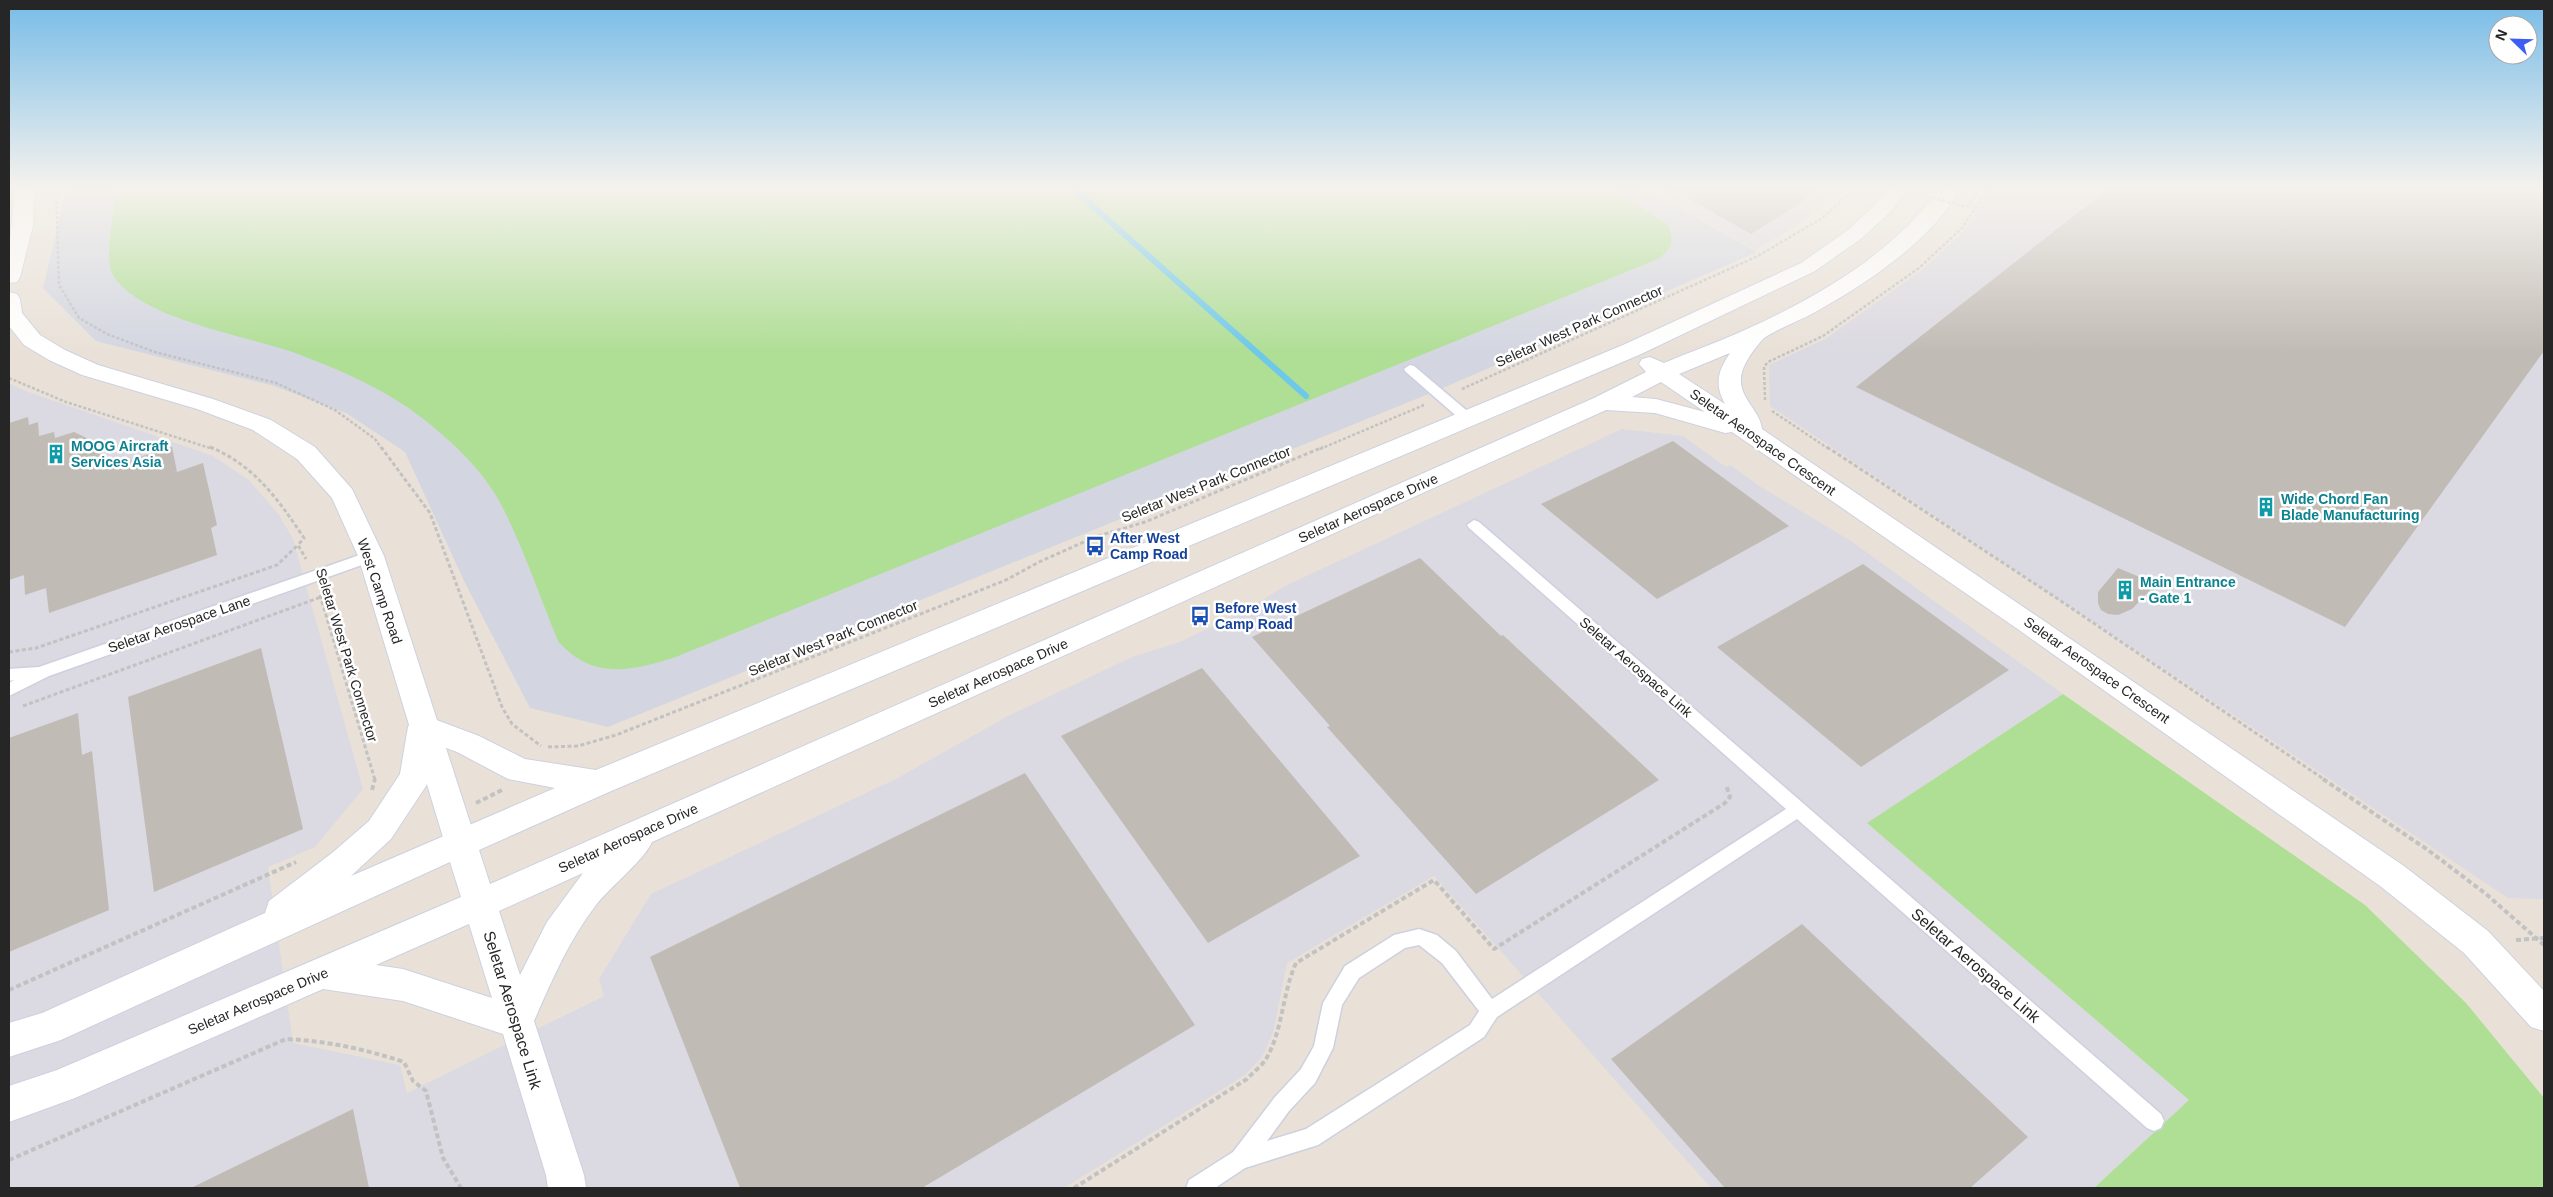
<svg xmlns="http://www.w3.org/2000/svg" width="2553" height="1197" font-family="Helvetica,sans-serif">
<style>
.industrial{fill:#dbd9e1}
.airport{fill:#d3d6e1}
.green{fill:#afde95}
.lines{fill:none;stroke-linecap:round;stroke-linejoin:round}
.stream{stroke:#6dc8e9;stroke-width:6}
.building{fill:#c1bbb5}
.service-casing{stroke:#cdd1df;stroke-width:3}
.minor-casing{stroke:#cdd1df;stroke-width:2}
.tertiary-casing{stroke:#cdd1df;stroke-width:2}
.path-far2{stroke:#c2c2c2;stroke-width:2.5;stroke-dasharray:3 2;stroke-linecap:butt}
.path-far1{stroke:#c2c2c2;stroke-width:3;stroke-dasharray:4 2.5;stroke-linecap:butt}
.path{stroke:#c2c2c2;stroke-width:4;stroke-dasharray:5 3;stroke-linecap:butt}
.service{fill:#fff;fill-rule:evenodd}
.minor{fill:#fff;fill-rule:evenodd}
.tertiary{fill:#fff;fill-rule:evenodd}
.path-bridge{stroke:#c2c2c2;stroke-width:2.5;stroke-dasharray:3 2;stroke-linecap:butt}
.labels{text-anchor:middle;stroke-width:5;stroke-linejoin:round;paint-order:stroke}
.street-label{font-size:14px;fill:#262626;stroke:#fff}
.culture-label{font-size:14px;font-weight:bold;fill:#0d838f;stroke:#fff;text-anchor:start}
.transit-label{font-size:14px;font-weight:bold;fill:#164399;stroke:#fff;text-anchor:start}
.near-street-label{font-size:16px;fill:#262626;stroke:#fff}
</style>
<rect width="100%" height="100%" fill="#e9e1d8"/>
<g class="industrial">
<path d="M1646,186H1845L1799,224L1755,250Z"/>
<path d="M1992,186H2544V899L2508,898L1770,406L1769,365L1825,339L1922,270L1960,235L1987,196Z"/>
<path d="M9,383L20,389L213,456L249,480L279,515L293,539L363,789L315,847L268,867L293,1043L400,1065L407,1093L604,996L599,979L651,894L896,779L1008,716L1132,657L1180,642L1246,610L1285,586L1622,429L1683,436L1726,467L1730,465L1761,487L1851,541L2063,694L1867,823L2189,1100L2094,1188H1711L1434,876L1287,963L1273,1033L1262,1057L1245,1075L1064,1188H9Z"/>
</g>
<path class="airport" d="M67,186H1641L1757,252L1436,391L608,727L530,708L464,581L405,452L346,413L274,386L96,341L43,288Z"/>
<g class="green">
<path d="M118,186H1606L1667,224C1676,240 1672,248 1658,259L673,658C628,672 591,679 558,641C540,597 524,550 503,508C485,472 453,442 422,418C385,389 342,371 298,354C250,336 140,320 113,275C103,259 115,206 118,186Z"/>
<path d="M2063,694L2365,905L2466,1003L2544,1098V1188H2094L2189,1100L1867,823Z"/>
</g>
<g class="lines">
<path class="stream" d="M1070,186L1306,396"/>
</g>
<g class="building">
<path d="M1667,186H1821L1796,206L1751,234Z"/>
<path d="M2112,186H2544V351L2345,627L1856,387Z"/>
<path d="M28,417L29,425L38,422L39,436L54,432L55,438L74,432L101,445L105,468L172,447L177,472L203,463L217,525L211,528L217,555L49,613L46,588L25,595L24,575L9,580V423Z"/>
<path d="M1673,441L1789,526L1657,599L1541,504Z"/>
<path d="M1420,558L1501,636L1503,635L1659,780L1476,894L1327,727L1330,726L1252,637Z"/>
<path d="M1863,564L2009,670L1861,767L1717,647Z"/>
<path d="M2118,568L2156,584L2132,609L2118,615L2108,614L2101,610L2098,603V592Z"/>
<path d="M261,648L303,829L154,892L128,697Z"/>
<path d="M1202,668L1360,856L1208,943L1061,736Z"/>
<path d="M78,713L82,755L92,751L109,910L9,952V738Z"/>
<path d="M1025,773L1195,1025L922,1188H740L650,957Z"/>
<path d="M1802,924L2028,1137L1970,1188H1725L1611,1059Z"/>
<path d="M353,1109L369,1188H191Z"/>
</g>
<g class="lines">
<defs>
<g id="service">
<path d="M1410,365L1414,366L1472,415L1474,418L1472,421H1462L1406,372L1404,369Z"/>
<path d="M1474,520L1479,522L2161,1114L2164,1121L2161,1128L2154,1131L2147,1128L1797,819L1497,1017L1484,1037L1318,1145L1245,1168L1215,1188H1186L1189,1180L1233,1152L1275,1097L1301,1069L1314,1046L1323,1003L1345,966L1394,935L1419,929L1437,935L1456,951L1492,999L1786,809L1469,528L1467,525ZM1419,945L1442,963L1479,1011L1470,1025L1306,1129L1267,1141L1289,1111L1315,1083L1333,1048L1342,1005L1359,978L1405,948Z"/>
<path d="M371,551L376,552L378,556L376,560L49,676L9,696V683L14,680L9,681V669L39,667Z"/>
</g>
<g id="minor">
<path d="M15,186H35L33,226L20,277L17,282L9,283C7,251 13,219 15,186Z"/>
<path d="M9,292L17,294L20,299L22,313L40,335L65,350L98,365L213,399L271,420L315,447L352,489L384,556L477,844L472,853L461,857L450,853L445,844L358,556L332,498L297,459L253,430L197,409L82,375L49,360L24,345L9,326Z"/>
</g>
<path id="tertiary" d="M1891,186H1911L1889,213L1862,238L1815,271L1639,355L609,792L479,850L490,884L1594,398L1646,372L1639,364L1642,359L1650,357L1664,363C1689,352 1714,344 1738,333C1815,299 1892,255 1942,186H1961C1936,238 1867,283 1817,311C1804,319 1772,331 1763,339C1754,349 1742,365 1741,378C1739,398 1761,412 1762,429L2404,866L2488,931L2544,991V1031L2531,1027L2464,953L2380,886L2019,630L1732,432L1725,433L1655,413L1606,410L652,842C645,859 610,887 596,905C569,940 552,980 534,1021L584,1175L586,1188H548L546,1175L503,1034L403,1001L323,989L75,1098L9,1122V1086L57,1070L461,897L450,862L61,1040L9,1057V1023L42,1013L265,913L269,901L332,853L369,821L400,774L408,727L412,719L423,715L434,719L479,736L525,759L596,770L1623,345L1801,263L1848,230L1875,205ZM1730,353C1718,371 1714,384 1725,404L1679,374ZM1661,382L1705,412L1656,399L1632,397ZM435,744L457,752L508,779L555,788L351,876L391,839L426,786L430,777ZM583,873L547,922L520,975L499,911ZM469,924L492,998L403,969L376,965Z"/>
</defs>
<use href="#service" class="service-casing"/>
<use href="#minor" class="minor-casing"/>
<use href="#tertiary" class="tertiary-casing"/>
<g class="path-far2">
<path d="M56,186L59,285L79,318L107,334L155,352L276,383L335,410L375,439L382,449"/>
<path d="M1967,207L1981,187L1989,188"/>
<path d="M9,378L66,402L213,449"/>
<path d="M1462,389L1756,257L1821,219L1858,186"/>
<path d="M1765,400L1764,367L1768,362L1823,336L1919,268L1962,228L1990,186"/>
<path d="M1772,411L1829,449"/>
<path d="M1320,449L1424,405"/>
</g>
<g class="path-far1">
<path d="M210,447C254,465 278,499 304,538L298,545L306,559"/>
<path d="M381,447L430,513L502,707L512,724L541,746"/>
<path d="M1827,447L2058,599L2325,780"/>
<path d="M320,595L375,780"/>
<path d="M9,652L36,648L277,565L298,545"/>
<path d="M23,706L321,597"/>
<path d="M548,747L578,746L616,735L1006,580L1039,562L1095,537L1145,522L1323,447"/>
</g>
<g class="path">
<path d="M2323,779L2428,850L2486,894L2544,945"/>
<path d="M372,790L375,779"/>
<path d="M476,803L502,790"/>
<path d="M2516,940L2544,938"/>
<path d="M9,990L296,862"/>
<path d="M9,1160L286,1039C327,1041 365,1049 404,1062L413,1081L426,1091L443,1158L461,1188"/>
<path d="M1074,1188L1247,1079C1253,1072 1261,1067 1266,1059C1283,1030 1282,994 1296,963L1434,880L1494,949L1725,803L1730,797L1726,785"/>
</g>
<use href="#service" class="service"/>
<use href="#minor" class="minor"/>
<use href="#tertiary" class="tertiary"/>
<path class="path-bridge" d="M1889,186L1967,207"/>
</g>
<linearGradient id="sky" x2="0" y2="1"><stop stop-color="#77bce8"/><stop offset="0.53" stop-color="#f5f2ed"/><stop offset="1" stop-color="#f5f2ed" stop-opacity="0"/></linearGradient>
<rect width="2553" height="353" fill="url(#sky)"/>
<defs>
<symbol id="building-bare" viewBox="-9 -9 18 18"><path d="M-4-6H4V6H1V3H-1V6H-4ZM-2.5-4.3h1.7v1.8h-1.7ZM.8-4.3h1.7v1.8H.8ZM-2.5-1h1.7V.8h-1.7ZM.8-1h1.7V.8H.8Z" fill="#0f9aa8" stroke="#fff" stroke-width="2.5" paint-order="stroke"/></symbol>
<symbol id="bus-bare" viewBox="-9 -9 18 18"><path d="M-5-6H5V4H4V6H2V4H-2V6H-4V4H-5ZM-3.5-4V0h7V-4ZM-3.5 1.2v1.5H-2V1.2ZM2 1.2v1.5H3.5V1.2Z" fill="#1a4fb4" stroke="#fff" stroke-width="2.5" paint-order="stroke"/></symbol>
</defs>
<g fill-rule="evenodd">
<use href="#building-bare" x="42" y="440" width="28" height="28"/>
<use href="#building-bare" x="2252" y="493" width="28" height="28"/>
<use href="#bus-bare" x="1081" y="532" width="28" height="28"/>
<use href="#building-bare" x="2111" y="576" width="28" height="28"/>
<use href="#bus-bare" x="1186" y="602" width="28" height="28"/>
</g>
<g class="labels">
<g class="street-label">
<text transform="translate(1579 326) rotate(-24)" y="5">Seletar West Park Connector</text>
<text transform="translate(1763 442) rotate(35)" y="5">Seletar Aerospace Crescent</text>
<text transform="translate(1206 484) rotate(-22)" y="5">Seletar West Park Connector</text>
<text transform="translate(1368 508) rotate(-24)" y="5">Seletar Aerospace Drive</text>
<text transform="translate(380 591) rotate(71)" y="5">West Camp Road</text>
<text transform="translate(179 624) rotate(-19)" y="5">Seletar Aerospace Lane</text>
<text transform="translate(833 638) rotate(-22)" y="5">Seletar West Park Connector</text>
<text transform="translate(347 655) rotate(73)" y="5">Seletar West Park Connector</text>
<text transform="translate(1636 667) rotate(41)" y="5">Seletar Aerospace Link</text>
<text transform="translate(2097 670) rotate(35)" y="5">Seletar Aerospace Crescent</text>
<text transform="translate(998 673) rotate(-24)" y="5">Seletar Aerospace Drive</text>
<text transform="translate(628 838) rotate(-24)" y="5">Seletar Aerospace Drive</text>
<text transform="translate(258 1001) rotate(-23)" y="5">Seletar Aerospace Drive</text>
</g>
<g class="culture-label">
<text x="71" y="451">MOOG Aircraft<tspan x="71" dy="16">Services Asia</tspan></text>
<text x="2281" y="504">Wide Chord Fan<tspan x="2281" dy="16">Blade Manufacturing</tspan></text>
<text x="2140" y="587">Main Entrance<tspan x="2140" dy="16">- Gate 1</tspan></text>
</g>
<g class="transit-label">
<text x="1110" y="543">After West<tspan x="1110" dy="16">Camp Road</tspan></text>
<text x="1215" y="613">Before West<tspan x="1215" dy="16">Camp Road</tspan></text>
</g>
<g class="near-street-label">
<text transform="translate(1976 965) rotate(41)" y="6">Seletar Aerospace Link</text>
<text transform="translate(513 1010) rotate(73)" y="6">Seletar Aerospace Link</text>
</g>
</g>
<rect width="2553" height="1197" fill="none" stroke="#262626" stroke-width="20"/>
<g transform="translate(2513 40) rotate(293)"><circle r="24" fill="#ffffff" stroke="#a8a8a8"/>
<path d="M0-4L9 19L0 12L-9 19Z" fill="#3c5ef2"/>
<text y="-8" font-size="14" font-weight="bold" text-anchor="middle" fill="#262626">N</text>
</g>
</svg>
